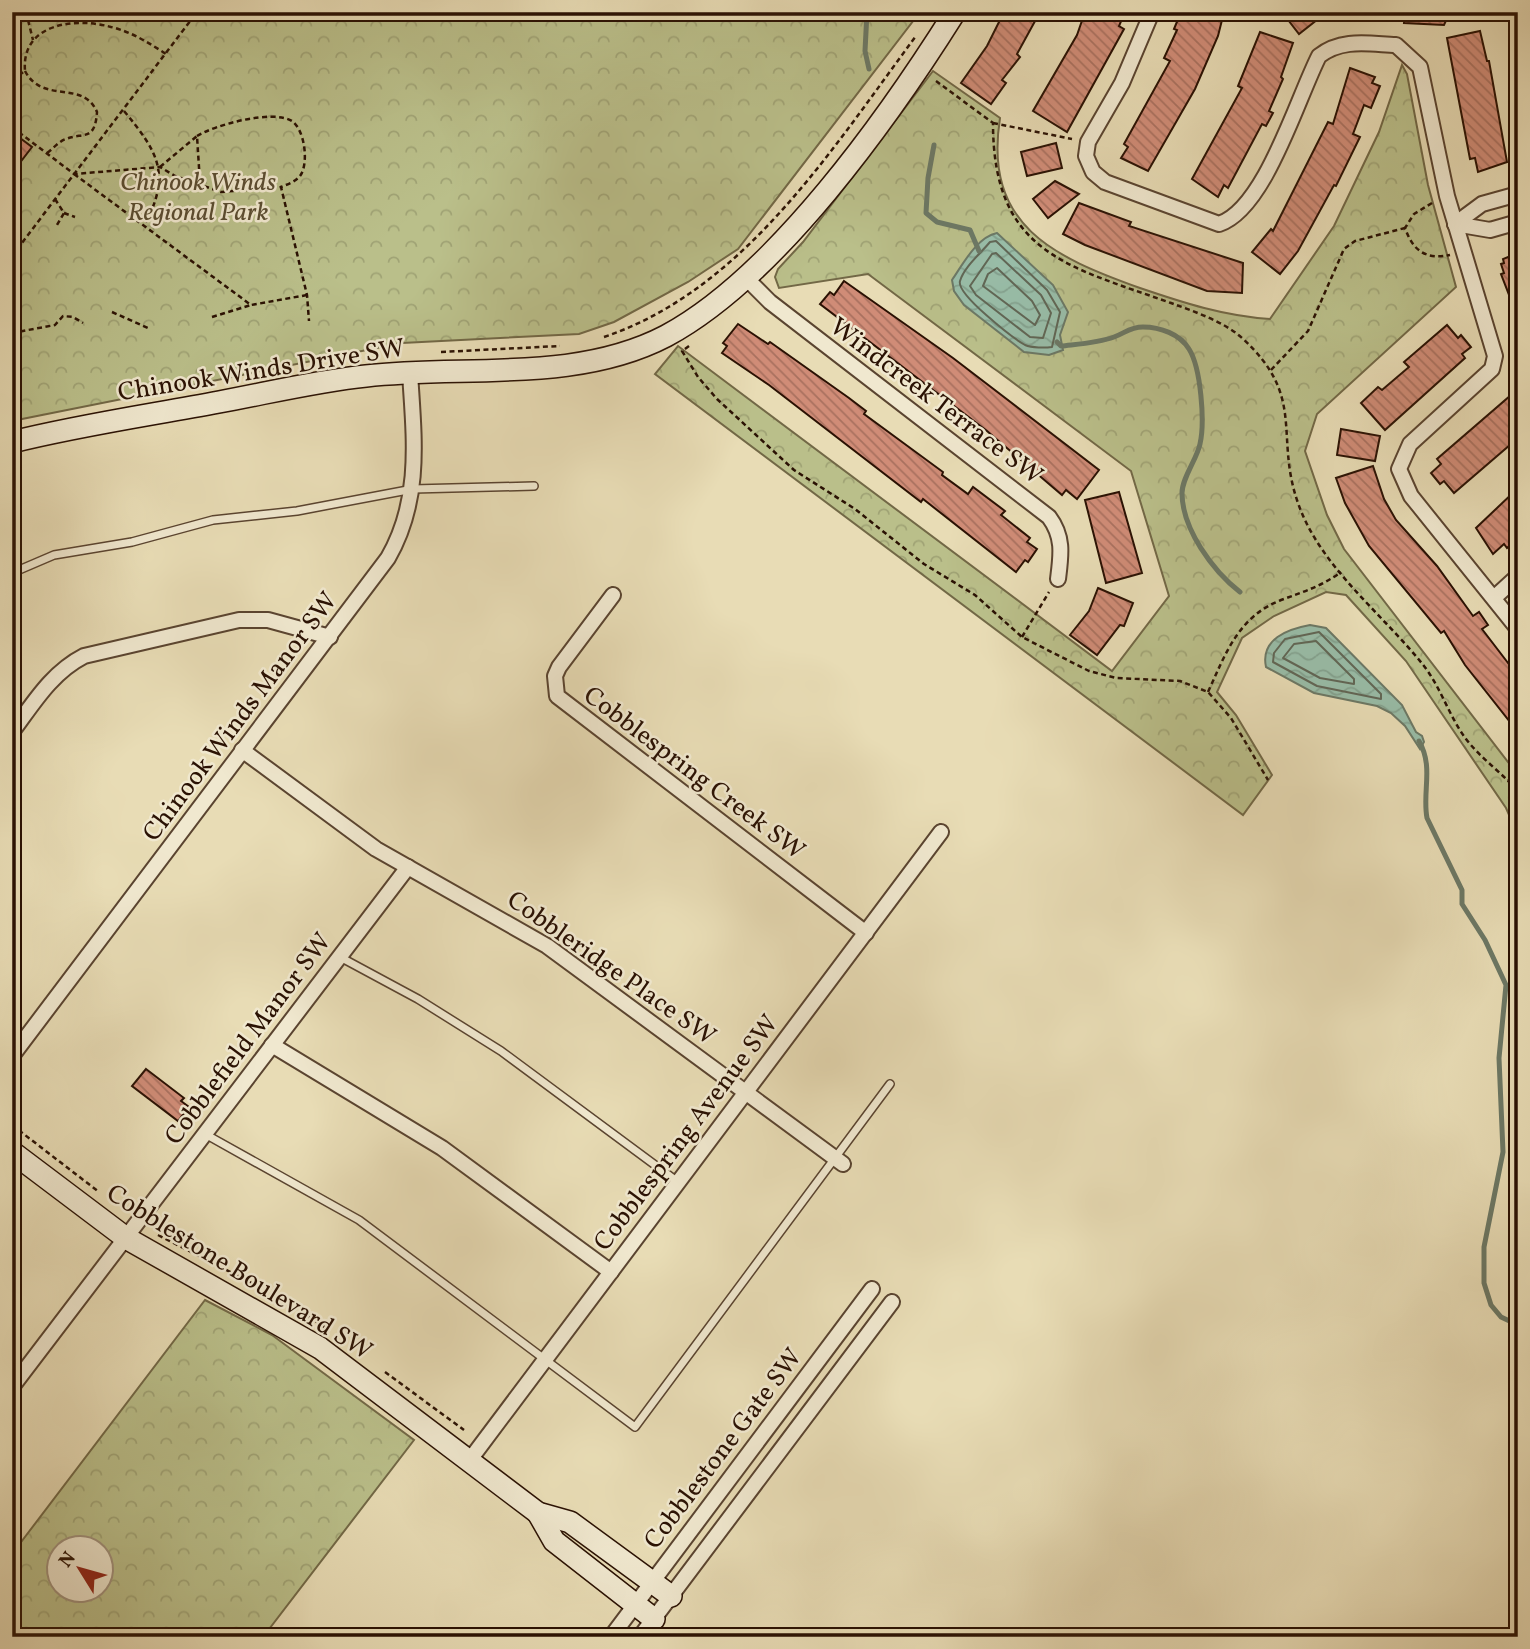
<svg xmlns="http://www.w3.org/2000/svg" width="1530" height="1649" font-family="Vollkorn,serif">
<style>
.park{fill:url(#park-crowns);stroke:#726846;stroke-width:2;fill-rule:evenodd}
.water{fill:url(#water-waves);stroke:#6c7865;stroke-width:2}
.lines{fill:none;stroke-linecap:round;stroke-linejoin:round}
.shore{stroke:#616655;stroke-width:2}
.stream{stroke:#6c7865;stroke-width:5}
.building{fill:url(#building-back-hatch);stroke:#2a1103;stroke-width:2}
.lane-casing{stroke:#5a4430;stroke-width:10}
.street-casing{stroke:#5a4430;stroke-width:18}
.secondary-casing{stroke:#2a1103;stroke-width:24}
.path{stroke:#2a1103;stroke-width:2.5;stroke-dasharray:5 3.5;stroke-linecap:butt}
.lane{stroke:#f0e8cf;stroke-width:7}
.street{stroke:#f0e8cf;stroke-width:14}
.secondary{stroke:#f0e8cf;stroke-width:21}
.labels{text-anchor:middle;stroke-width:5;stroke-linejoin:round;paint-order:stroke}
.park-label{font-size:26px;font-style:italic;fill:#5c4e32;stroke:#f0e8cf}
.street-label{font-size:26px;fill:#2a1103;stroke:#f0e8cf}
</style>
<defs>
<pattern id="park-crowns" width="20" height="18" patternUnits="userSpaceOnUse" patternTransform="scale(1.75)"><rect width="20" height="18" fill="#babf8a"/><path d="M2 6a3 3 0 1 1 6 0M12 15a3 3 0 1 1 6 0" fill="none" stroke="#a0a375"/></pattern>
<pattern id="water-waves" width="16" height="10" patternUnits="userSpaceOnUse" patternTransform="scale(1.75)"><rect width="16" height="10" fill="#98bca7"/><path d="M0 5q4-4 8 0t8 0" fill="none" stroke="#83a18e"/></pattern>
<pattern id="building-back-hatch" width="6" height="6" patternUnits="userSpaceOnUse" patternTransform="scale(1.75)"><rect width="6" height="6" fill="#d08c77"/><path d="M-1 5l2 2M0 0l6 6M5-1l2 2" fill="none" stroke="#a9715f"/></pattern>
</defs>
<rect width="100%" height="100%" fill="#e8dcb5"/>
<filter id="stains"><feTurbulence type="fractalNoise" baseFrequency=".00286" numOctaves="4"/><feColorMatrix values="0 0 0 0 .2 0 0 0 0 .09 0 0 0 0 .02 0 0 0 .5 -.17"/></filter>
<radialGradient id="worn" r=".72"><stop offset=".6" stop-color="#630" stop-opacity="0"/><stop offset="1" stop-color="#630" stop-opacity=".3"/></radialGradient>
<g class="park">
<path d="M12,12H920L738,249L688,282L614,322L579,334L402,343L12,421Z"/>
<path d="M1402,65L1407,74L1428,185L1456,287L1317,414L1305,451L1327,515L1344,549L1518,775V835L1506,808L1406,661L1346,595L1326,592L1274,616L1242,638L1217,692L1236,715L1272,775L1243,815L655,374L678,346L1112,671L1169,596L1131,471L868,274L779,288L775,277L778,269L803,242L933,71L1000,118C983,226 1054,257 1140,288C1184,303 1224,316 1270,319L1334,226L1379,132Z"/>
<path d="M205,1300L272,1335L414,1440L263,1637H12V1554ZM60,1548H102V1590H60Z"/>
</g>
<g class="water">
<path d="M997,233L1053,285L1068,312L1060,335L1063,350L1049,355L1024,352L964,305L954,291L952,280C963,264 977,237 997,233Z"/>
<path d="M1310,625L1326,628L1402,705L1416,732L1422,736L1424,742L1420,749L1405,726L1391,713L1377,706L1314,693L1266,667C1260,639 1288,629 1310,625Z"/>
</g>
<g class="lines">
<g class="shore">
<path d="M996,241L1047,290L1060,312L1052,347C1045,348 1032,348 1025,345C1013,338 956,294 960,281C964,267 981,253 990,242Z"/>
<path d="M996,253L1041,295L1051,313L1043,338L1030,337L976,295L970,286L992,254Z"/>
<path d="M997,268L1032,301L1040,315L1035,325L983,286L988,274Z"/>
<path d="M1319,632L1381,694V699L1317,686L1273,662L1274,653L1285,639Z"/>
<path d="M1316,641L1354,679V684L1320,678L1283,658L1294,644Z"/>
</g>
<g class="stream">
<path d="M867,12L865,51L869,69"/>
<path d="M934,145L928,178L926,213L937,222L970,230L979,251"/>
<path d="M1057,342L1061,346C1078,344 1098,343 1114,337C1125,333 1130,327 1143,327C1160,327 1180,334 1189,349C1201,368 1205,422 1200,444C1197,459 1182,478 1182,493C1182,529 1213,571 1240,592"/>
<path d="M1419,741C1434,767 1422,792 1427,818L1462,890V904L1485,940L1506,985L1499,1058L1503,1152L1484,1247V1283L1491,1305L1501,1317L1518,1325"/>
</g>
</g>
<g class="building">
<path d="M1004,12H1040L1017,54L1020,57L1002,80L1006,83L991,104L961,83L987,46Z"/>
<path d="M1085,12H1125L1119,26L1124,29L1067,132L1033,111L1077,35Z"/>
<path d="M1181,12H1224L1218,36L1195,89L1148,171L1121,158L1128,147L1124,144L1170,61L1164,58L1177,30L1174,29Z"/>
<path d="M1282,12H1327L1299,34Z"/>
<path d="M1405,12H1450L1444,25L1404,23Z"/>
<path d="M1480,31L1487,61H1489L1507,162L1478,172L1475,158L1470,159L1447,38Z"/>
<path d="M1260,32L1293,43L1281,77L1283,79L1269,111L1273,113L1266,126L1262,124L1228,188L1224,185L1218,197L1192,179L1242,88L1238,86Z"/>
<path d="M1350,68L1375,77L1372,83L1380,86L1371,108L1364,105L1353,134L1360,137L1336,186L1334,185L1298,251L1280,274L1252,252L1271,229L1273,231L1328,122L1333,124Z"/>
<path d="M12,132L32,147L12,173Z"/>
<path d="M1056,143L1062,168L1027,176L1021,152Z"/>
<path d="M1055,181L1079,194L1048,218L1033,199Z"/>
<path d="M1079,203L1131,222L1129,226L1243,263L1242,293L1207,291L1085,245L1063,234Z"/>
<path d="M1518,253V313H1516L1501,274L1504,273L1501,264L1504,263L1503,259Z"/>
<path d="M844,281L953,358L1099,470L1077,499L1066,490L1062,495L987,431L820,304L830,292L834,295Z"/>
<path d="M738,324L768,344L770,342L849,398L866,411L864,414L943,472L942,475L968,494L973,487L1005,511L1001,515L1030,538L1027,542L1037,549L1028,562L1025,560L1016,572L923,499L921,502L769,385L722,353L727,346L723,343Z"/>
<path d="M1447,325L1458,338L1461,335L1471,347L1462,354L1465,358L1385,430L1361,403L1378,387L1382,390L1409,367L1404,362Z"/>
<path d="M1518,389V438L1454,493L1444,481L1440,484L1431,473L1441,464L1437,459Z"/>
<path d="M1341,429L1380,436L1375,461L1337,455Z"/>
<path d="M1373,466L1384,499L1396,520L1437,566L1473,616L1479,612L1488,625L1482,629L1518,676V732L1465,665L1444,631L1441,633L1369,546L1345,503L1336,478Z"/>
<path d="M1518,488V527L1513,531L1518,538L1507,548L1504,544L1493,554L1476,528Z"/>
<path d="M1119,492L1142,573L1106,583L1085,500Z"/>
<path d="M1098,588L1133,603L1124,626L1120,625L1097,655L1070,635L1089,611Z"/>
<path d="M146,1069L184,1098L181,1101L189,1107L178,1121L132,1086Z"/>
</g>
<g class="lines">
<defs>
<g id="lane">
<path d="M12,573L54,555L132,542L213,520L297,511L413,489L534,486"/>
<path d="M340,957L418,999L501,1051L678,1182"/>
<path d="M205,1134L359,1220L635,1427L890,1084"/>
</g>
<g id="street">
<path d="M1152,12L1122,83L1088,142L1086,156L1093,172L1105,182L1219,224C1265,209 1297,99 1319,56C1342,38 1369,44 1396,45L1420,67L1447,196L1495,356L1492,369L1410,444L1399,469L1411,496L1518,629"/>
<path d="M1455,224L1482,204L1518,194"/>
<path d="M1455,224L1490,230L1518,222"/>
<path d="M746,278L770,302L1049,517C1064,537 1061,555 1058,579"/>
<path d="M613,595L559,667L555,676L557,696L866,933"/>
<path d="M1495,597L1518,576"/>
<path d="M12,732C33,704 51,673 84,656L239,620H268L330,637"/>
<path d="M242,750L376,849L547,946L843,1164"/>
<path d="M272,1045L442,1148L611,1272"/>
<path d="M12,1056L388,558C422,499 414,438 410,373"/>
<path d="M12,1387L408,867"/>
<path d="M469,1461L941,832"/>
<path d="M611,1637L872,1289"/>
<path d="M640,1637L892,1302"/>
</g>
<g id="secondary">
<path d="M12,442C80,425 150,415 219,402C268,393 317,381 366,376C464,365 576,383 666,336C776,277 889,117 955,12"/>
<path d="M12,1152L126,1238L320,1348L538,1513L570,1522L671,1596"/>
<path d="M538,1513L554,1541L654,1619"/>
</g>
</defs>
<use href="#lane" class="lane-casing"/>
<use href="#street" class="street-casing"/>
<use href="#secondary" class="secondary-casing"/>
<g class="path">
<path d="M26,12L33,40"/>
<path d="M25,71C43,105 83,79 97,112C95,142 83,132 66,139C59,141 53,149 47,153"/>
<path d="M12,80L25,71C21,23 76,17 111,27C132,32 149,43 166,54"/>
<path d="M936,81L993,123C993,253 1067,266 1171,303C1195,312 1223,321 1242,338C1307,397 1274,435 1298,503C1320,567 1383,614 1424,666C1441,688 1449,716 1466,739C1481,759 1503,773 1518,792"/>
<path d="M124,111C158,152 172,174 144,226"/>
<path d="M993,123L1072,139"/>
<path d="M12,127L74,174L160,167L175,176L221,192L281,187L307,295L309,321"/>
<path d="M197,136C215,125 272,109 292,121C305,130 309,164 300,176C295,182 288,184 281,187"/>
<path d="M160,167L197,136L200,183"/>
<path d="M74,174L251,305L307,295"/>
<path d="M55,199L64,213L57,225"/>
<path d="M1432,203L1414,214L1405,228C1413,251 1426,260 1450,255"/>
<path d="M64,213L75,217"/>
<path d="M12,256L197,12"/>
<path d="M112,312L148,328"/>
<path d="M212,317L251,305"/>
<path d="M12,333L55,325L63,316L73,317L83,323"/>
<path d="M604,337C744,290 832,149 916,36"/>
<path d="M689,346L682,351L698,377L717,399L794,470L855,509L924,564L975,595L1022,637L1089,671L1116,678L1180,681L1208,692L1231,718L1268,780"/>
<path d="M441,352L560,346"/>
<path d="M1271,370L1308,331L1344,249L1355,241L1405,228"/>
<path d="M1022,637L1049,592"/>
<path d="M1208,692C1226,653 1238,617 1281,600C1303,592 1322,586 1341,572"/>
<path d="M1508,781L1518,771"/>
<path d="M12,1125L99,1192"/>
<path d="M158,1235L277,1296L329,1330"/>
<path d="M385,1372L464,1430"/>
</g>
<use href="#lane" class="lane"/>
<use href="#street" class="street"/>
<use href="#secondary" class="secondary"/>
</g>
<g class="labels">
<g class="park-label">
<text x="198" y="190">Chinook Winds<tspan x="198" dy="30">Regional Park</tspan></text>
</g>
<g class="street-label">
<text transform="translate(261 369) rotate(-9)" y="9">Chinook Winds Drive SW</text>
<text transform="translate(937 400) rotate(37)" y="9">Windcreek Terrace SW</text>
<text transform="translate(239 716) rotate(-53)" y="9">Chinook Winds Manor SW</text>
<text transform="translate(695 772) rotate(37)" y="9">Cobblespring Creek SW</text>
<text transform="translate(612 967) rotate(35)" y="9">Cobbleridge Place SW</text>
<text transform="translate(247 1038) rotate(-53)" y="9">Cobblefield Manor SW</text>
<text transform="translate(685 1132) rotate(-53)" y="9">Cobblespring Avenue SW</text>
<text transform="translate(240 1271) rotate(32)" y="9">Cobblestone Boulevard SW</text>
<text transform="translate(722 1448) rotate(-53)" y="9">Cobblestone Gate SW</text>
</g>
</g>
<rect width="1530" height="1649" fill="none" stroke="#e8dcb5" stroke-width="42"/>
<rect x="14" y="14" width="1502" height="1621" fill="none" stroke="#2a1103" stroke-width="3.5"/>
<rect x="21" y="21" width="1488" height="1607" fill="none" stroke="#2a1103" stroke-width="2"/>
<g transform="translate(80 1569) rotate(307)"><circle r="33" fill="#f0e8cf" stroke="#a1927d" stroke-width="2"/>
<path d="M0-5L12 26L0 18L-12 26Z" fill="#8f2418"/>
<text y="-10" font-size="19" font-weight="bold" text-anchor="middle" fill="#2a1103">N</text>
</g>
<rect width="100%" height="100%" filter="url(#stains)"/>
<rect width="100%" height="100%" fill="url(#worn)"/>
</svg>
